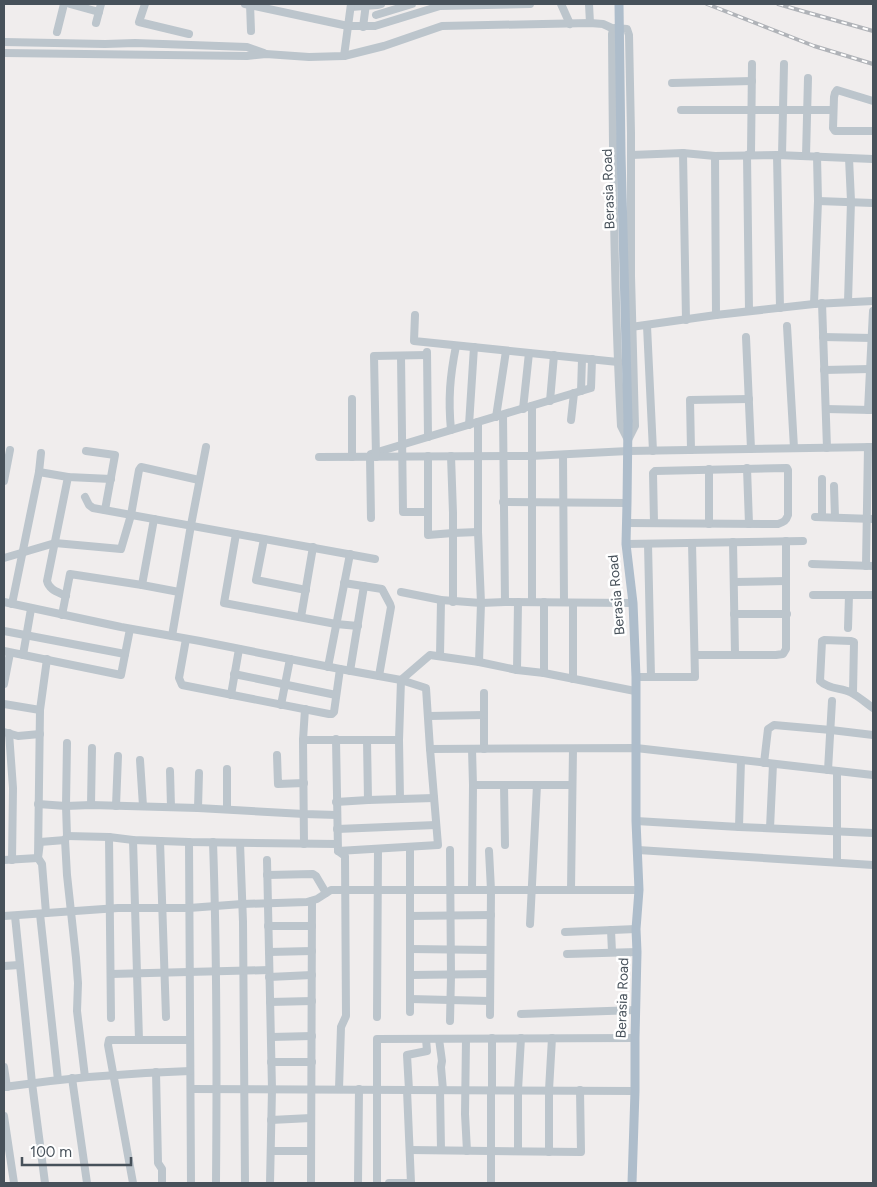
<svg xmlns="http://www.w3.org/2000/svg" width="877" height="1187" font-family="Figtree,sans-serif">
<style>
.lines{fill:none;stroke-linecap:round;stroke-linejoin:round}
.minor{stroke:#bcc5cc;stroke-width:8}
.major{stroke:#aebdcb;stroke-width:9}
.rail-casing{stroke:#b0b3b8;stroke-width:4}
.rail{stroke:#fff;stroke-width:2;stroke-dasharray:5.5;stroke-linecap:butt}
.major-bridge{stroke:#aebdcb;stroke-width:9}
.labels{text-anchor:middle;stroke-width:5;stroke-linejoin:round;paint-order:stroke}
.street-label{font-size:14px;fill:#47515a;stroke:#fff}
</style>
<rect width="100%" height="100%" fill="#f0eded"/>
<g class="lines">
<g class="minor">
<path d="M70,4L99,12"/>
<path d="M145,4L139,22L189,34"/>
<path d="M245,4L348,26H375L440,6L530,4"/>
<path d="M250,4L251,31"/>
<path d="M561,4L570,24"/>
<path d="M589,4L590,23"/>
<path d="M351,7L377,5L381,4"/>
<path d="M376,15L412,4"/>
<path d="M96,23L101,4"/>
<path d="M363,27L366,4"/>
<path d="M615,28L627,29L629,35L631,133V276L635,426L628,440L621,426C614,295 613,165 612,34L613,30Z"/>
<path d="M57,32L64,4"/>
<path d="M4,42L105,44L135,43L247,47L264,53"/>
<path d="M4,53L247,56L266,54L309,57L344,56L384,46L442,26L590,23L603,24L614,29"/>
<path d="M344,56L351,4"/>
<path d="M672,83L752,81"/>
<path d="M873,101L837,90L835,93L834,97L833,128L835,131H873"/>
<path d="M681,110H833"/>
<path d="M683,153L686,320"/>
<path d="M631,155L683,153L715,156L777,155L873,159"/>
<path d="M777,155L780,308"/>
<path d="M782,155L784,64"/>
<path d="M715,156L716,315"/>
<path d="M806,156L808,78"/>
<path d="M818,201L873,203"/>
<path d="M848,302L851,201L849,158"/>
<path d="M822,303L827,448"/>
<path d="M814,304L818,201L817,156"/>
<path d="M749,311L747,155L751,153L752,64"/>
<path d="M415,315L414,341L618,362"/>
<path d="M647,326L653,451"/>
<path d="M787,326L794,448"/>
<path d="M631,327L716,315L814,304L873,301"/>
<path d="M746,337L751,449"/>
<path d="M823,337L872,338"/>
<path d="M427,352L428,437"/>
<path d="M401,356L403,512H428"/>
<path d="M824,370L870,369"/>
<path d="M581,391L582,359"/>
<path d="M352,399V457"/>
<path d="M550,401L554,355"/>
<path d="M532,406V602"/>
<path d="M523,409L529,353"/>
<path d="M826,409L871,410"/>
<path d="M868,410L873,311"/>
<path d="M503,415L505,602"/>
<path d="M496,417L506,351"/>
<path d="M571,420L574,393"/>
<path d="M478,422V532L481,603L479,662"/>
<path d="M469,425L474,347"/>
<path d="M451,430C448,399 450,376 456,346"/>
<path d="M691,450L690,400L749,399"/>
<path d="M86,451L115,455L105,510"/>
<path d="M371,454L591,388L592,359"/>
<path d="M563,455L564,602"/>
<path d="M428,456V535L453,533L478,532"/>
<path d="M451,456L453,513V602"/>
<path d="M319,457L531,456L628,451L873,447"/>
<path d="M370,457L371,518"/>
<path d="M376,457L374,356L427,355"/>
<path d="M747,468L749,524"/>
<path d="M39,472L68,477L111,479"/>
<path d="M822,479V517"/>
<path d="M4,481L10,450"/>
<path d="M834,486L835,517"/>
<path d="M85,497L89,505L93,508L375,559"/>
<path d="M503,502L627,503"/>
<path d="M815,517L873,519"/>
<path d="M627,523L778,524C784,522 786,521 788,515V470L787,468L655,471L653,473L654,523"/>
<path d="M709,524V469"/>
<path d="M236,534L224,603L336,624L358,626"/>
<path d="M264,539L256,580L306,590"/>
<path d="M733,542L735,654"/>
<path d="M626,544L803,541"/>
<path d="M648,544L651,677"/>
<path d="M4,558L55,543L121,549L131,515L139,470L141,467L199,480"/>
<path d="M812,564L873,566"/>
<path d="M866,566L868,447"/>
<path d="M734,582L786,581"/>
<path d="M344,583L382,589L390,604L391,607L379,676"/>
<path d="M142,585L154,519"/>
<path d="M401,592L441,600L481,603L505,602L633,603"/>
<path d="M813,595H873"/>
<path d="M66,596C58,592 49,590 47,581L68,477"/>
<path d="M4,602L121,627L200,641L340,669L401,680L426,688L430,749L438,845L338,851"/>
<path d="M573,603V679"/>
<path d="M12,604L39,472L41,453"/>
<path d="M734,614H787"/>
<path d="M62,615L70,574L142,585L179,592"/>
<path d="M301,617L313,547"/>
<path d="M848,628L849,595"/>
<path d="M4,631L125,654"/>
<path d="M172,636L191,525L206,447"/>
<path d="M186,639L179,678L182,685L329,714H332L334,712L340,669"/>
<path d="M4,651L121,675L130,629"/>
<path d="M23,655L31,609"/>
<path d="M695,655H776L783,654L786,649V541"/>
<path d="M440,656L441,600"/>
<path d="M328,667L350,554"/>
<path d="M517,670L518,602"/>
<path d="M350,671L364,586"/>
<path d="M544,673V602"/>
<path d="M234,674L336,695"/>
<path d="M636,677H695L692,543"/>
<path d="M4,684L10,653"/>
<path d="M484,693V749"/>
<path d="M853,693L854,642L851,641L824,640L822,641L820,681C828,689 841,688 850,692C858,696 866,703 873,708"/>
<path d="M231,695L239,649"/>
<path d="M4,704L40,710"/>
<path d="M281,705L290,659"/>
<path d="M429,716L484,715"/>
<path d="M4,732L18,736L40,734"/>
<path d="M9,733L13,788L12,860"/>
<path d="M336,739L338,851L345,856L346,1016L341,1027L339,1089"/>
<path d="M303,740H399"/>
<path d="M367,740L368,800"/>
<path d="M67,743L66,806L67,836L65,840L67,875L76,958L78,983L77,1011L85,1077"/>
<path d="M430,749L636,748L873,775"/>
<path d="M277,755L278,784L304,783"/>
<path d="M140,760L143,806"/>
<path d="M764,763L768,729L774,725L831,730L873,735"/>
<path d="M227,769V809"/>
<path d="M828,770L832,701"/>
<path d="M170,771L171,807"/>
<path d="M837,771V862"/>
<path d="M473,785H572"/>
<path d="M504,785L505,845"/>
<path d="M400,799L399,740L401,680L430,655L479,662L517,670L544,673L635,691"/>
<path d="M336,802L368,800L434,798"/>
<path d="M38,804L66,806L91,805L198,808L304,814L337,815"/>
<path d="M91,805L92,748"/>
<path d="M116,806L118,756"/>
<path d="M198,808L199,773"/>
<path d="M636,821L739,827L873,833"/>
<path d="M739,827L741,760"/>
<path d="M770,828L773,764"/>
<path d="M337,829L436,825"/>
<path d="M67,836L109,837L133,840L189,842L337,844"/>
<path d="M109,837L111,1018"/>
<path d="M133,840L139,1040"/>
<path d="M160,841L166,1017"/>
<path d="M189,842L191,1183"/>
<path d="M213,842C217,956 217,1070 216,1183"/>
<path d="M240,843L243,922L245,1183"/>
<path d="M304,844L303,740L305,709"/>
<path d="M638,850L873,865"/>
<path d="M489,851L491,890L490,1015"/>
<path d="M4,860L38,858L40,842L65,840"/>
<path d="M267,860L272,1089L270,1183"/>
<path d="M267,875L313,874L316,876L326,893"/>
<path d="M472,890L473,785L472,749"/>
<path d="M571,890L573,749"/>
<path d="M46,913L42,864L38,858L40,710L47,659"/>
<path d="M40,914L58,1080"/>
<path d="M4,916L118,908H189L242,904L307,902L317,899L331,890H639"/>
<path d="M15,916L32,1083L45,1183"/>
<path d="M410,916L491,915"/>
<path d="M530,924L537,785"/>
<path d="M268,926H312"/>
<path d="M611,930L612,952"/>
<path d="M565,932L636,929"/>
<path d="M410,949L490,950"/>
<path d="M269,952L312,951"/>
<path d="M567,954L637,952"/>
<path d="M4,966L19,965"/>
<path d="M111,974L269,970"/>
<path d="M410,975L490,974"/>
<path d="M269,977L312,975"/>
<path d="M410,999L490,1001"/>
<path d="M270,1002L312,1001"/>
<path d="M410,1012V847"/>
<path d="M521,1014L636,1010"/>
<path d="M377,1017L378,849"/>
<path d="M450,1021L451,976L450,850"/>
<path d="M271,1037L312,1036"/>
<path d="M492,1038V1090"/>
<path d="M439,1039L442,1061L441,1067L443,1090"/>
<path d="M466,1039L465,1114L467,1151"/>
<path d="M271,1062H312"/>
<path d="M4,1067L7,1087"/>
<path d="M156,1072L158,1163L162,1169V1183"/>
<path d="M72,1078L87,1183"/>
<path d="M4,1087C66,1078 128,1073 190,1071"/>
<path d="M191,1089L635,1091"/>
<path d="M407,1090L411,1183"/>
<path d="M409,1090L407,1055L427,1051L426,1039"/>
<path d="M440,1090L441,1150"/>
<path d="M491,1090V1183"/>
<path d="M4,1116L14,1183"/>
<path d="M271,1120L311,1118"/>
<path d="M410,1150L581,1152L580,1090"/>
<path d="M271,1151H311"/>
<path d="M518,1151V1090L521,1038"/>
<path d="M549,1152V1090L552,1038"/>
<path d="M133,1183L108,1045L109,1040H190"/>
<path d="M311,1183L312,901"/>
<path d="M358,1183L359,1089"/>
<path d="M377,1183V1039L635,1038"/>
<path d="M389,1183H411"/>
</g>
<path class="major" d="M628,421L627,503L626,544L633,603L636,677V821L639,890L636,929L637,952L635,1038V1091L632,1183"/>
<defs>
<g id="rail">
<path d="M707,4L814,46L873,64"/>
<path d="M778,4L802,11L873,31"/>
</g>
</defs>
<use href="#rail" class="rail-casing"/>
<use href="#rail" class="rail"/>
<path class="major-bridge" d="M619,4L621,154L628,421"/>
</g>
<g class="labels">
<g class="street-label">
<text transform="translate(608 189) rotate(-92)" y="5">Berasia Road</text>
<text transform="translate(616 595) rotate(-95)" y="5">Berasia Road</text>
<text transform="translate(622 998) rotate(-88)" y="5">Berasia Road</text>
</g>
</g>
<rect width="877" height="1187" fill="none" stroke="#47515a" stroke-width="10"/>
<path d="M22 1157v8h109v-8" fill="none" stroke="#47515a" stroke-width="2.5"/>
<text x="30" y="1157" font-size="15" fill="#47515a" stroke="#ffffff" stroke-width="4" paint-order="stroke">100 m</text>
</svg>
